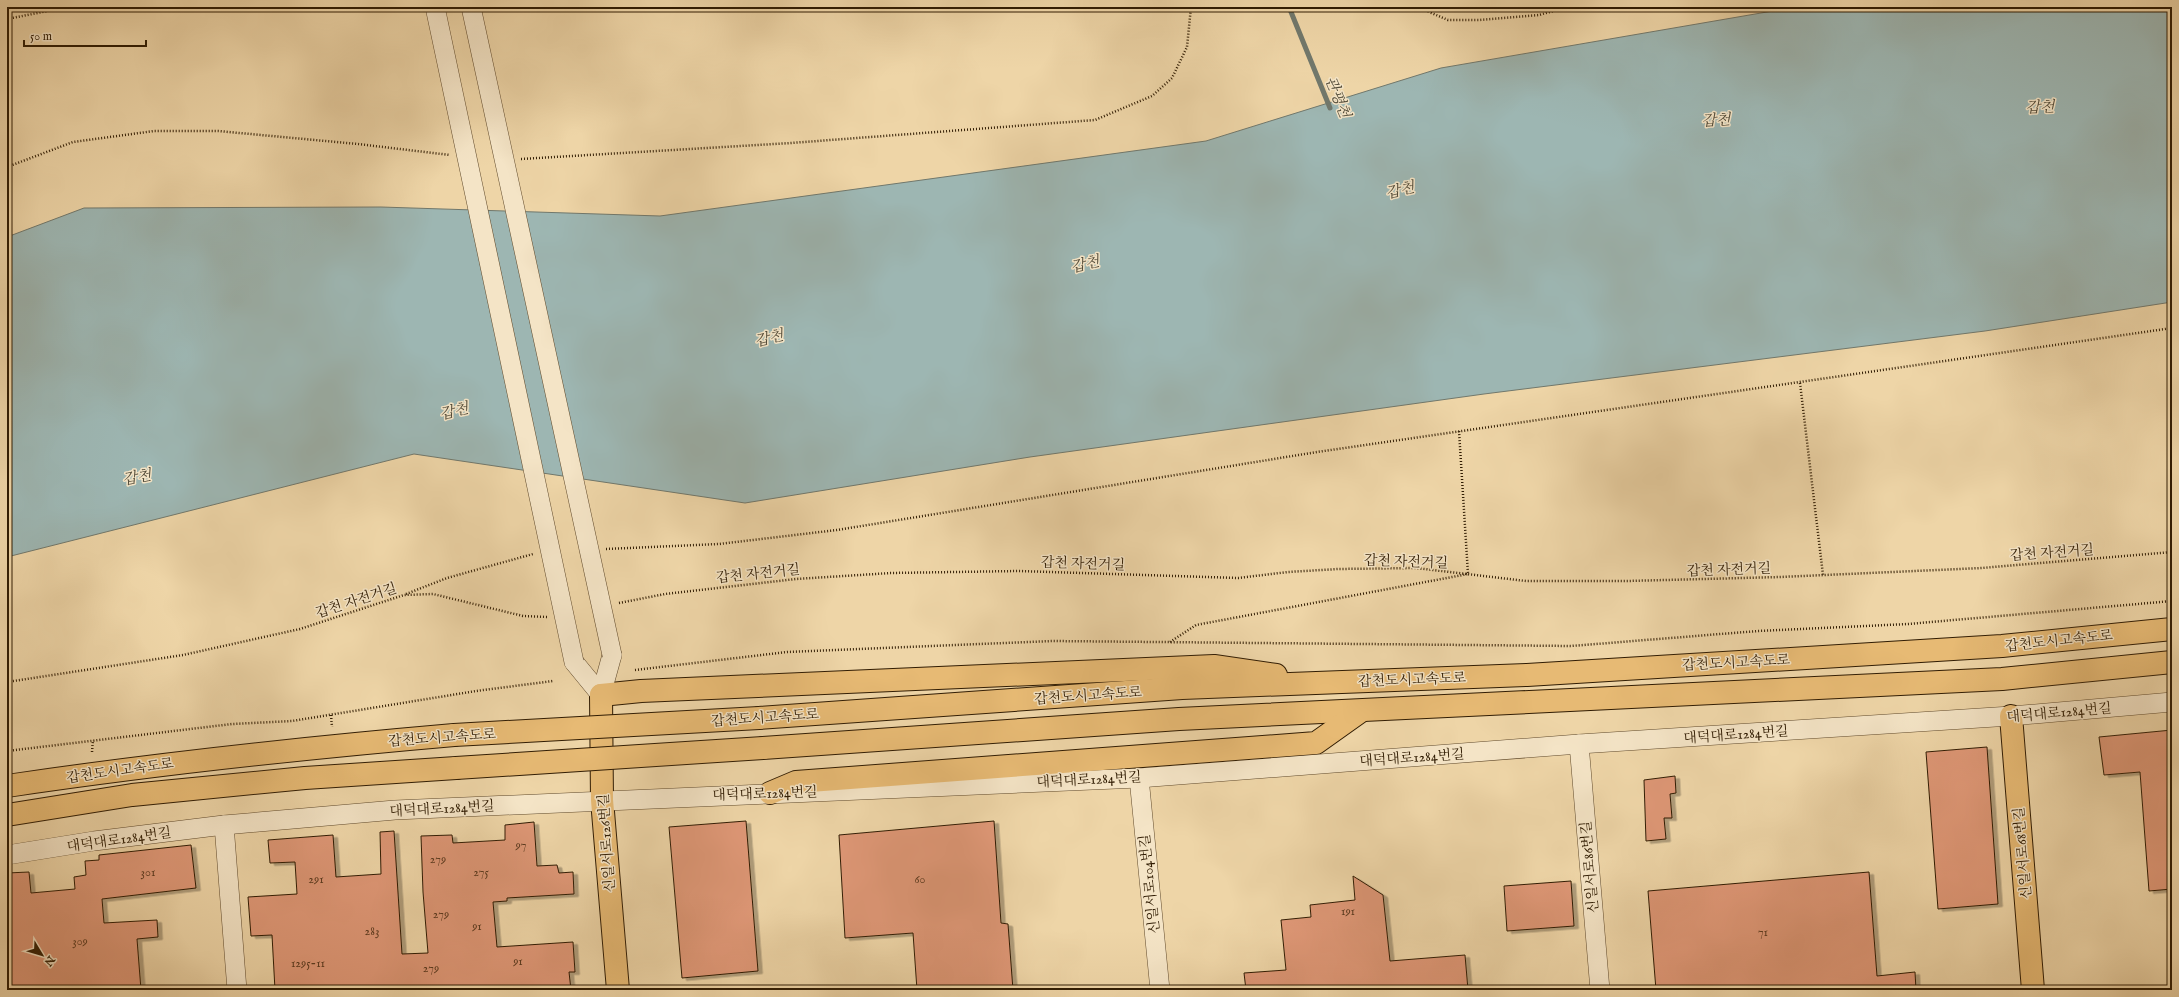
<svg xmlns="http://www.w3.org/2000/svg" width="2179" height="997" font-family="'IM FELL English','Noto Serif KR',serif">
<style>
.water{fill:#9db6b2;stroke:#71786c}
.lines{fill:none;stroke-linecap:round;stroke-linejoin:round}
.stream{stroke:#71786c;stroke-width:5}
.building{fill:#de9776;stroke:#301c03;filter:url(#shadow)}
.minor-casing{stroke:#604a2c;stroke-width:20}
.major-casing{stroke:#301c03;stroke-width:24}
.highway-casing{stroke:#301c03;stroke-width:24}
.path{stroke:#301c03;stroke-width:2.5;stroke-dasharray:1 2;stroke-linecap:butt}
.minor{stroke:#f4e4c6;stroke-width:19}
.major{stroke:#e7ba74;stroke-width:22}
.highway{stroke:#e7ba74;stroke-width:22}
.minor-bridge-casing{stroke:#604a2c;stroke-width:20;stroke-linecap:butt}
.highway-bridge-casing{stroke:#301c03;stroke-width:24;stroke-linecap:butt}
.minor-bridge{stroke:#f4e4c6;stroke-width:19}
.highway-bridge{stroke:#e7ba74;stroke-width:22}
.labels{text-anchor:middle;stroke-width:3;stroke-linejoin:round;paint-order:stroke}
.number-label{font-size:12px;fill:#5c3b20}
.street-label{font-size:14px;fill:#301c03;stroke:#f4e4c6}
.water-label{font-size:15px;font-style:italic;fill:#514a38;stroke:#f4e4c6}
</style>
<defs>
<filter id="shadow"><feDropShadow dx="4.5" dy="2.5" stdDeviation="0" flood-color="#0004"/></filter>
</defs>
<rect width="100%" height="100%" fill="#eed5a7"/>
<filter id="stains"><feTurbulence type="fractalNoise" baseFrequency=".005" numOctaves="4"/><feColorMatrix values="0 0 0 0 .2 0 0 0 0 .09 0 0 0 0 .02 0 0 0 .5 -.17"/></filter>
<radialGradient id="worn" r=".72"><stop offset=".6" stop-color="#630" stop-opacity="0"/><stop offset="1" stop-color="#630" stop-opacity=".3"/></radialGradient>
<path class="water" d="M1796,7H2172V302L1985,331L1484,394L1030,457L745,503L414,454L7,557V237L84,208L381,207L660,216L1206,141L1441,68Z"/>
<g class="lines">
<path class="stream" d="M1289,7L1330,108"/>
</g>
<g class="building">
<path d="M2172,730V889L2149,891L2140,772L2104,775L2099,737Z"/>
<path d="M1987,747L1998,904L1938,909L1926,752Z"/>
<path d="M1675,776L1676,793L1670,794L1672,818H1664L1666,839L1646,841L1644,780Z"/>
<path d="M746,821L758,971L682,978L669,827Z"/>
<path d="M994,821L1001,923L1008,924L1013,990H917L913,933L845,938L839,835Z"/>
<path d="M534,822L537,866L557,865L559,873L573,872L574,894L507,898V901L493,902L497,947L573,942L575,972H569L571,990H275L272,935L251,936L248,897L297,894L295,862L270,863L268,840L333,835L336,877L381,874L380,832L394,831L402,954L428,953L423,892L421,836L452,835L453,843L505,840V825Z"/>
<path d="M191,845L196,888L102,899L104,923L157,920L158,937L137,939L141,990H7V873L29,872L31,893L75,889L74,877L86,875L85,861L99,860V855Z"/>
<path d="M1869,872L1877,976L1915,972L1916,990H1656L1648,891Z"/>
<path d="M1353,876L1383,895L1390,961L1465,955L1468,990H1246L1244,973L1286,970L1281,920L1311,917L1310,905L1355,900Z"/>
<path d="M1571,881L1574,926L1507,931L1504,886Z"/>
</g>
<g class="lines">
<defs>
<g id="minor">
<path d="M574,662L601,695"/>
<path d="M601,695L612,655"/>
<path d="M1579,744L1600,990"/>
<path d="M1139,778L1160,990"/>
<path d="M224,825L237,990"/>
<path d="M7,855L94,841L224,825L395,810L1139,778L1579,744L2011,716L2172,702"/>
</g>
<g id="major">
<path d="M601,695L602,800L618,990"/>
<path d="M2011,716L2033,990"/>
</g>
<g id="highway">
<path d="M601,695L641,691L1214,666L1276,675"/>
<path d="M759,718L1182,688L1527,675L2002,646L2172,629"/>
<path d="M763,748L1179,719L2002,679L2172,662"/>
<path d="M7,786C155,764 304,748 454,735"/>
<path d="M770,793L796,782L1316,743L1361,711"/>
<path d="M7,815L132,795L305,778L456,768"/>
</g>
</defs>
<use href="#minor" class="minor-casing"/>
<use href="#major" class="major-casing"/>
<use href="#highway" class="highway-casing"/>
<g class="path">
<path d="M1424,7L1429,12L1448,20H1479L1539,15L1568,7"/>
<path d="M7,19L68,7"/>
<path d="M521,159L791,143L1095,120L1152,96L1172,78L1187,47L1191,7"/>
<path d="M7,167L73,142L154,131H218L358,144L450,155"/>
<path d="M1800,383L1823,575"/>
<path d="M606,549L719,544L837,530L1317,452L2172,328"/>
<path d="M406,594L447,578L533,554"/>
<path d="M619,603L665,594L796,579L891,573L1019,571L1238,578L1288,572L1338,569L1416,568L1526,581H1627L1780,577L1982,568L2172,552"/>
<path d="M1170,642L1196,625L1468,574L1459,431"/>
<path d="M635,670L787,652L1052,641L1571,646L1758,631L1908,624L2172,601"/>
<path d="M7,682L183,655L300,629L404,595L433,594L523,616L547,617"/>
<path d="M331,715L332,727"/>
<path d="M7,751L232,724L292,721L476,691L553,681"/>
<path d="M92,752L93,740"/>
</g>
<use href="#minor" class="minor"/>
<use href="#major" class="major"/>
<use href="#highway" class="highway"/>
<defs>
<g id="minor-bridge">
<path d="M435,7L574,662"/>
<path d="M471,7L612,655"/>
</g>
<g id="highway-bridge">
<path d="M454,735L759,718"/>
<path d="M456,768L763,748"/>
</g>
</defs>
<use href="#minor-bridge" class="minor-bridge-casing"/>
<use href="#highway-bridge" class="highway-bridge-casing"/>
<use href="#minor-bridge" class="minor-bridge"/>
<use href="#highway-bridge" class="highway-bridge"/>
</g>
<g class="labels">
<g class="number-label">
<text x="521" y="849">97</text>
<text x="438" y="863">279</text>
<text x="148" y="876">301</text>
<text x="481" y="876">275</text>
<text x="316" y="883">291</text>
<text x="920" y="883">60</text>
<text x="1348" y="915">191</text>
<text x="441" y="918">279</text>
<text x="477" y="930">91</text>
<text x="372" y="935">283</text>
<text x="1763" y="936">71</text>
<text x="80" y="945">309</text>
<text x="518" y="965">91</text>
<text x="308" y="967">1295-11</text>
<text x="431" y="972">279</text>
</g>
<g class="street-label">
<text transform="translate(2052 552) rotate(-4)" y="5">갑천 자전거길</text>
<text transform="translate(1406 561) rotate(2)" y="5">갑천 자전거길</text>
<text transform="translate(1083 563) rotate(2)" y="5">갑천 자전거길</text>
<text transform="translate(1729 569) rotate(-2)" y="5">갑천 자전거길</text>
<text transform="translate(758 573) rotate(-6)" y="5">갑천 자전거길</text>
<text transform="translate(356 600) rotate(-18)" y="5">갑천 자전거길</text>
<text transform="translate(2059 640) rotate(-6)" y="5">갑천도시고속도로</text>
<text transform="translate(1736 662) rotate(-3)" y="5">갑천도시고속도로</text>
<text transform="translate(1412 679) rotate(-2)" y="5">갑천도시고속도로</text>
<text transform="translate(1088 695) rotate(-4)" y="5">갑천도시고속도로</text>
<text transform="translate(2059 712) rotate(-5)" y="5">대덕대로1284번길</text>
<text transform="translate(765 717) rotate(-4)" y="5">갑천도시고속도로</text>
<text transform="translate(1736 734) rotate(-4)" y="5">대덕대로1284번길</text>
<text transform="translate(442 737) rotate(-4)" y="5">갑천도시고속도로</text>
<text transform="translate(1412 757) rotate(-4)" y="5">대덕대로1284번길</text>
<text transform="translate(120 770) rotate(-8)" y="5">갑천도시고속도로</text>
<text transform="translate(1089 779) rotate(-3)" y="5">대덕대로1284번길</text>
<text transform="translate(765 793) rotate(-2)" y="5">대덕대로1284번길</text>
<text transform="translate(442 808) rotate(-3)" y="5">대덕대로1284번길</text>
<text transform="translate(119 839) rotate(-8)" y="5">대덕대로1284번길</text>
<text transform="translate(606 843) rotate(-94)" y="5">신일서로126번길</text>
<text transform="translate(2022 853) rotate(-95)" y="5">신일서로68번길</text>
<text transform="translate(1589 867) rotate(-95)" y="5">신일서로86번길</text>
<text transform="translate(1149 884) rotate(-96)" y="5">신일서로104번길</text>
</g>
<g class="water-label">
<text transform="translate(1338 97) rotate(68)" y="5">관평천</text>
<text transform="translate(2040 107) rotate(-2)" y="5">갑천</text>
<text transform="translate(1716 120) rotate(-3)" y="5">갑천</text>
<text transform="translate(1400 190) rotate(-13)" y="5">갑천</text>
<text transform="translate(1085 264) rotate(-13)" y="5">갑천</text>
<text transform="translate(769 338) rotate(-13)" y="5">갑천</text>
<text transform="translate(454 411) rotate(-13)" y="5">갑천</text>
<text transform="translate(137 477) rotate(-10)" y="5">갑천</text>
</g>
</g>
<rect width="2179" height="997" fill="none" stroke="#eed5a7" stroke-width="24"/>
<rect x="8" y="8" width="2163" height="981" fill="none" stroke="#301c03" stroke-width="2"/>
<rect x="12" y="12" width="2155" height="973" fill="none" stroke="#301c03"/>
<g transform="translate(42 955) rotate(128)" stroke="#f4e4c6" stroke-width="3" paint-order="stroke">
<path d="M0-3L7 15L0 10L-7 15Z" fill="#301c03"/>
<text y="-6" font-size="11" font-weight="bold" text-anchor="middle" fill="#301c03">N</text>
</g>
<path d="M24 40v6h122v-6" fill="none" stroke="#301c03" stroke-width="2"/>
<text x="30" y="40" font-size="12" fill="#301c03" stroke="#f4e4c6" stroke-width="3" paint-order="stroke">50 m</text>
<rect width="100%" height="100%" filter="url(#stains)"/>
<rect width="100%" height="100%" fill="url(#worn)"/>
</svg>
